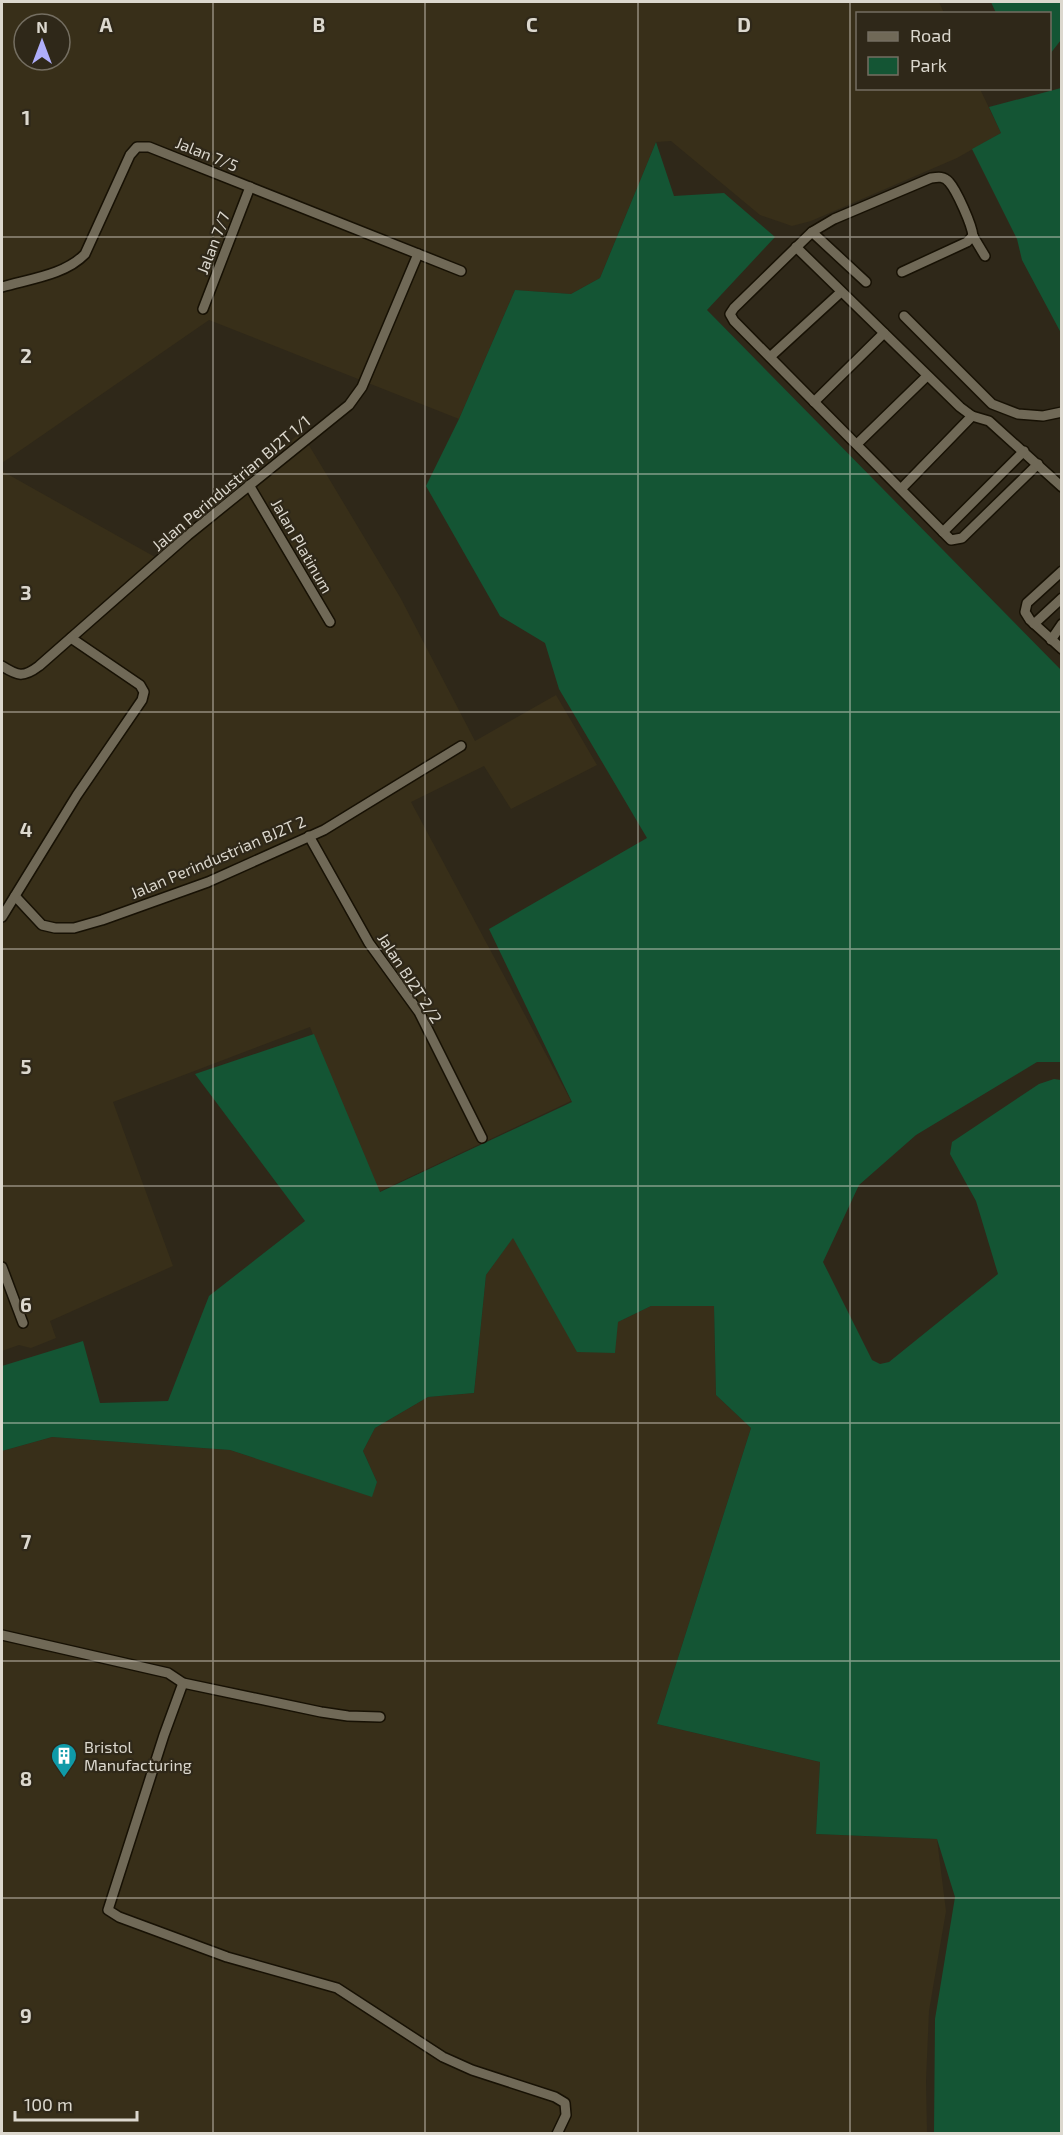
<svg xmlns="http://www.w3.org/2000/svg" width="1063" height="2135" font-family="'Exo 2',sans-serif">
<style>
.built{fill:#382f19;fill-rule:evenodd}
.green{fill:#145534}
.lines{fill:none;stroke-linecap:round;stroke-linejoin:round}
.minor-casing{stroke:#171104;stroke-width:12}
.minor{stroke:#706957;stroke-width:9}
.grid{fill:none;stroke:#dcd8ce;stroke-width:1.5;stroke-opacity:0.55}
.labels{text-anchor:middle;stroke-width:4.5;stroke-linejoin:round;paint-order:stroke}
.street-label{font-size:16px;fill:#dcd8ce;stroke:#2f2819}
.poi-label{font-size:16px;fill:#dcd8ce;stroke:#2f2819;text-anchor:start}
.grid-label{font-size:20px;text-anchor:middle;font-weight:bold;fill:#dcd8ce;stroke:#2f2819;stroke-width:4.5;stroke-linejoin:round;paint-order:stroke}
</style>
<rect width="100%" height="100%" fill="#2f2819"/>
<g class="built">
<path d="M2,2H939L944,13L858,14V88L980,89L1001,133L957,158L811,221L792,226L760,215L671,141L656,142L600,278L571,294L515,290L459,419L209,320L2,463ZM24,24H60V60H24Z"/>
<path d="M301,432L400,597L475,741L556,695L597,765L511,809L484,766L411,802L571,1101L376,1193L310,1027L113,1102L173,1266L50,1321L56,1338L31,1348L19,1345L2,1351V471L155,557Z"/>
<path d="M513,1237L618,1322L651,1306H714L716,1395L751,1428L657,1724L820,1762L816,1834L937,1839L946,1911L929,2011L926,2081L927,2133L2,2134V1451L52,1437L230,1450L371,1496L377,1482L363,1451L375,1428L428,1397L474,1393L486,1275Z"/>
</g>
<g class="green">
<path d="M991,2H1061V40L1050,54V14L996,13Z"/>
<path d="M1061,88V333L1022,260L1017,239L972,149L1001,133L989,107Z"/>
<path d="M656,142L674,196L724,193L775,237L707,310L1061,670V1062H1037L916,1135L859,1185L823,1262L872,1360L880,1364L889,1362L998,1274L976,1201L950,1154L952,1142L1039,1084L1054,1079L1061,1080V2133H934L935,2019L955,1897L937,1839L816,1834L820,1762L657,1724L751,1428L716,1395L714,1306H651L618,1322L615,1353L577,1352L513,1238L486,1275L474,1393L428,1397L375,1428L363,1451L377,1482L372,1497L230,1450L52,1437L2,1451V1366L83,1341L100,1403L168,1401L209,1296L305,1221L195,1074L314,1034L380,1192L572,1102L489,929L647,838L559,689L545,643L500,616L426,486L459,419L515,290L571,294L600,278Z"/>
</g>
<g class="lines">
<defs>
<g id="minor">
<path d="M812,232L866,282"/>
<path d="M973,236C972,225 957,191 949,182C944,176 938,177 931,178L834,219L812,232L734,308L730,314L734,321L951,540L962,538L1038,464"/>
<path d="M973,236L985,256"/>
<path d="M796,247L960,407L972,416L989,421L1062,487"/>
<path d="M902,272L967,242L973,236"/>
<path d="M2,287C29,279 65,275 85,254L130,155L137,147H149L461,271"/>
<path d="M203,309L250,187"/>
<path d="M904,316L992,404L1018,414L1043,416L1062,412"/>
<path d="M770,357L841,292"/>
<path d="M814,402L884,333"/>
<path d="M857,444L927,376"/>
<path d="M249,485L330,622"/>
<path d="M901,489L972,416"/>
<path d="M943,532L1024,451"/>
<path d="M1062,571L1027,603L1025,612L1030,620L1062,649"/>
<path d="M1034,624L1062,598"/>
<path d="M1051,640L1062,624"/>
<path d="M2,666C18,676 23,678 39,666L188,535L349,405L362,387L418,254"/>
<path d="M309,836L369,943L419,1012L482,1138"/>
<path d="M15,896L42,925L55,928H74L102,920L208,882L324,830L461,746"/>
<path d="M2,917L77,795L142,700L144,692L140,685L71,638"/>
<path d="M2,1267L23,1323"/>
<path d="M2,1635L168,1673L183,1683L321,1712L348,1716L380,1717"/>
<path d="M183,1683L164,1735L108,1910L119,1917L227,1957L337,1988L443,2057L472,2070L555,2097L565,2103L566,2115L557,2134"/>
</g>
</defs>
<use href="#minor" class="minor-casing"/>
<use href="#minor" class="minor"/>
</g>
<path class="grid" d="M213,2V2134M425,2V2134M638,2V2134M850,2V2134M2,237H1062M2,474H1062M2,712H1062M2,949H1062M2,1186H1062M2,1423H1062M2,1661H1062M2,1898H1062"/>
<defs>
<symbol id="building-pin" viewBox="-11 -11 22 30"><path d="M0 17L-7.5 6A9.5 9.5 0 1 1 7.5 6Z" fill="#0f9aa8" stroke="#2f2819"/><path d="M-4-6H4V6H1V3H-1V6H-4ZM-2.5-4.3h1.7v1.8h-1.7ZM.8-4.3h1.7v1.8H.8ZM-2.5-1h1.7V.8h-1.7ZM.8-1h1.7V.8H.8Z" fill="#fff"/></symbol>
</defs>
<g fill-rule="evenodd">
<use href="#building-pin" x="49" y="1741" width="30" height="40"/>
</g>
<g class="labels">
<g class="street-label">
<text transform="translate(207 154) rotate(22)" y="6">Jalan 7/5</text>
<text transform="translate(213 243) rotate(-69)" y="6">Jalan 7/7</text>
<text transform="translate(231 483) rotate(-40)" y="6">Jalan Perindustrian BJ2T 1/1</text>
<text transform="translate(302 546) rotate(60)" y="6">Jalan Platinum</text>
<text transform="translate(218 857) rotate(-23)" y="6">Jalan Perindustrian BJ2T 2</text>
<text transform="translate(410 978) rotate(57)" y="6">Jalan BJ2T 2/2</text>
</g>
<g class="poi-label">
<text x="84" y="1753">Bristol<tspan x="84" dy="18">Manufacturing</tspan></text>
</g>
</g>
<g class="grid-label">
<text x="106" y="32">A</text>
<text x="319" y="32">B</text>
<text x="532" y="32">C</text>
<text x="744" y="32">D</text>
<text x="26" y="125">1</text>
<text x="26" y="363">2</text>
<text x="26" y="600">3</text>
<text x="26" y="837">4</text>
<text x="26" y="1074">5</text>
<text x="26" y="1312">6</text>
<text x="26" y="1549">7</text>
<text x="26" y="1786">8</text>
<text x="26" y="2023">9</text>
</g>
<rect width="1063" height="2135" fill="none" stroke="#dcd8ce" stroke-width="6"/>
<rect x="856" y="12" width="195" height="78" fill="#2f2819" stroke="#746e61" stroke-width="1.5"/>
<rect x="868" y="32" width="30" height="9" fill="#706957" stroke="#746e61" stroke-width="1.5"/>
<text x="910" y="42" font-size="18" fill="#dcd8ce">Road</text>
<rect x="868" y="57" width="30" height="18" fill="#145534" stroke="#746e61" stroke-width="1.5"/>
<text x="910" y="72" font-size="18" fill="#dcd8ce">Park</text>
<g transform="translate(42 42)"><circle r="28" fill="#2f2819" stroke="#746e61" stroke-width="1.5"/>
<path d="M0-4.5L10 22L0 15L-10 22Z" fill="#afaefa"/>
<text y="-9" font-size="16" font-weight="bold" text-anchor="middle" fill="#dcd8ce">N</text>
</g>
<path d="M15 2111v9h122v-9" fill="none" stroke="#dcd8ce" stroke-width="3"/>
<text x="24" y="2111" font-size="18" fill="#dcd8ce" stroke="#2f2819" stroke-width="4.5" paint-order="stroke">100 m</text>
</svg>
